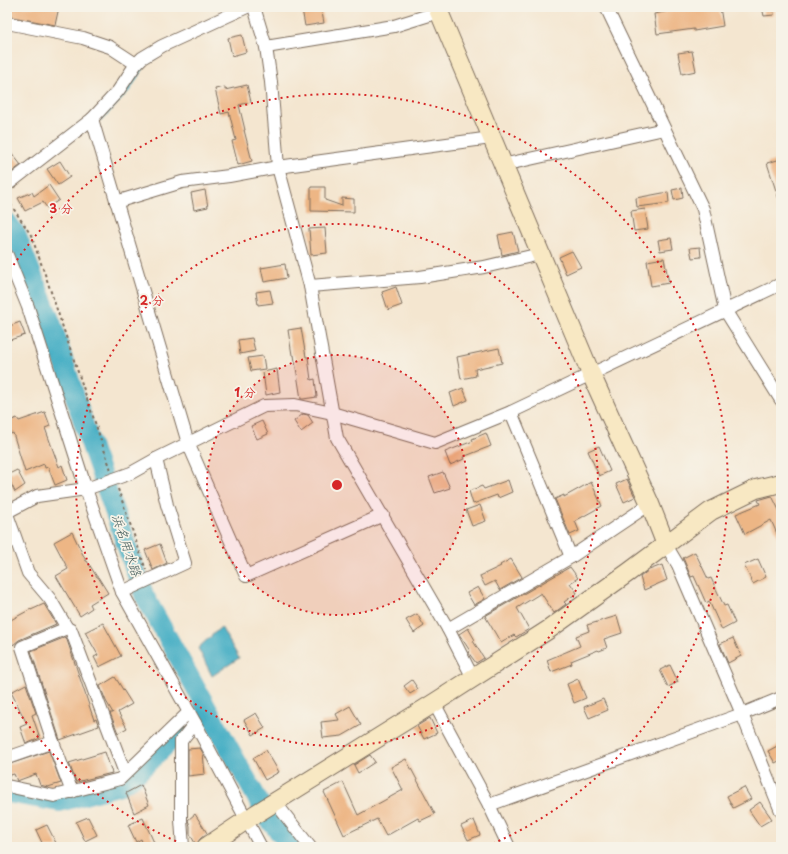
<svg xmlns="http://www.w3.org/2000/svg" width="788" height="854" font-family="'Playpen Sans','Klee One',sans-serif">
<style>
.water{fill:#46afc5;stroke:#406c72}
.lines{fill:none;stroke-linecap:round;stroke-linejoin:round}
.stream{stroke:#46afc5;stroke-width:3.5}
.river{stroke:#46afc5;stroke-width:20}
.building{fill:#edb685}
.street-casing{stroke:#7c6c5c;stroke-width:14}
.secondary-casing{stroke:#7c6c5c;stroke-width:20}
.path{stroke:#7c6c5c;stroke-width:2;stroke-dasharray:3 3;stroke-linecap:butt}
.street{stroke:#fff;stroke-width:12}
.secondary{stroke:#f8e8c3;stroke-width:18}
.ring{fill:none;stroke:#d62828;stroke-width:2;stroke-dasharray:2 4}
.labels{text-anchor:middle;stroke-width:3.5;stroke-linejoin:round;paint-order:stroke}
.water-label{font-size:13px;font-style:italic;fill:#3f5958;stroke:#f7f3e8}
.centre{fill:#d62828;stroke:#f7f3e8;stroke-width:2}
.ring-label{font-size:12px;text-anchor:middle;font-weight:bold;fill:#d62828;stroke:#f7f3e8;stroke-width:3.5;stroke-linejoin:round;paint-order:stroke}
</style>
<rect width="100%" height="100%" fill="#f7f3e8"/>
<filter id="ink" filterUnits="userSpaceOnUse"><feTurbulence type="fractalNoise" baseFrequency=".025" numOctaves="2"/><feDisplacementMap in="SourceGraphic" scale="8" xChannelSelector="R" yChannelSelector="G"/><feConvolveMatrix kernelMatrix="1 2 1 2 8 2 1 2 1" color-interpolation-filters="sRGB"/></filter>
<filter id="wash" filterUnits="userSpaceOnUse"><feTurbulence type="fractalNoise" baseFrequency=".012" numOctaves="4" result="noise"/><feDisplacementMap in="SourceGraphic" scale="16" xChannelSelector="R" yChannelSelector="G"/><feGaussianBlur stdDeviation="0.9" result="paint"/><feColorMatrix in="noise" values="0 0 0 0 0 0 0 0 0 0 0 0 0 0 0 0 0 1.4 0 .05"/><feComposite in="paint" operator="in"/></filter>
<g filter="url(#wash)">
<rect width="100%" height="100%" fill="#f4e6d0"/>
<g class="water">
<path d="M221,627L239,658L212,676L198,648Z"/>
<path d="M7,788L53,797L52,805L7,796Z"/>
</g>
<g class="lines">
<g class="stream">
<path d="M262,9L273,7"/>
<path d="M101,119L129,89L136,77L146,63L155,57"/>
</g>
<g class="river">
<path d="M7,222L16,234L52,325L88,437L144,595L268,818L291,847"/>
<path d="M7,793L59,802L127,783L189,723"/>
</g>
</g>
<g id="blocks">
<g class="building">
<path d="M7,7H59L55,25L7,16Z"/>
<path d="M314,7H321L324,23L305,26L302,9Z"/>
<path d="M689,7H720L723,26L694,31V29L657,34L654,14Z"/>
<path d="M762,7H773L774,15L764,16Z"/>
<path d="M242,35L246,52L232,56L228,38Z"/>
<path d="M692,51L696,71L682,74L678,53Z"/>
<path d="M247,85L251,102L239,105L245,130H244L252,161L238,165L232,141L236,140L229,112L221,114L215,89L225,87V90Z"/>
<path d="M7,147L21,165L7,176Z"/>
<path d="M781,159V200H779L767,163Z"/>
<path d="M60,161L70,177L58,185L47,169Z"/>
<path d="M49,185L59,200L47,208L43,202L25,211L18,198L32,192L34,196Z"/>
<path d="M311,187H325V200L342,206V198L354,199V212L311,211Z"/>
<path d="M682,188L683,198L674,200L672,190Z"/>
<path d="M205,190L208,207L194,210L191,193Z"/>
<path d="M668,192L669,203L637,207L636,198Z"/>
<path d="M645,209L648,229L634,231L631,211Z"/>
<path d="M325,228L327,253L311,255L309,229Z"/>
<path d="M513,232L518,251L502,255L498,235Z"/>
<path d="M671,238L673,249L660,251L658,240Z"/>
<path d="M700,247L701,257L692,258L690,248Z"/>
<path d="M572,251L581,267L566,274L559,257Z"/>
<path d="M664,258L669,283L651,286L647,261Z"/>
<path d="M285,264L287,278L264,282L261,268Z"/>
<path d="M396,287L402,305L388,310L382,292Z"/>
<path d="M270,290L273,303L258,305L256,292Z"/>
<path d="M20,322L25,335L7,341V327Z"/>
<path d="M301,328L306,357H308L311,380L315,379L317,397L303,399H301L294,355H292L288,330Z"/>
<path d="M252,338L255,351L240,354L238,340Z"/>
<path d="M499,348L502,363L475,369L476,376L461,379L457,357Z"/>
<path d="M263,356L265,369L251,371L248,358Z"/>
<path d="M277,369L280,392L266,395L263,372Z"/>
<path d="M463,388L468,400L454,406L450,393Z"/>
<path d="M45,412L50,426L45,428L59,467L62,465L67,480L55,485L48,467L45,468L44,464L25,472L13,433L11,434L7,424V422L17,418L19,421Z"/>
<path d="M303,414L308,415L313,423L301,432L294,421Z"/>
<path d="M262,421L268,434L257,439L251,426Z"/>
<path d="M486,433L491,446L463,457L464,459L450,465L445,452L473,441L472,439Z"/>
<path d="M599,446L610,471L599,476L588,451Z"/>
<path d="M17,470L25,485L15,492L7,475Z"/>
<path d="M443,472L450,488L435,493L429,477Z"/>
<path d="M627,479L635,497L624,502L616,484Z"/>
<path d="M508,480L512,492L498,498L497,495L473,504L469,491L482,486L484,489Z"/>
<path d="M591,482L602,506L575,521L579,531L570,535L555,499L564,495V497Z"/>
<path d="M772,496L781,514V543L771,520L745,534L736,514L760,504L758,500Z"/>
<path d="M480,505L486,521L472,526L466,510Z"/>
<path d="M72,532L86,561H87L97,577H98L108,593L90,604L92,608L80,616L56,576L68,569L54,542Z"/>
<path d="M160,544L167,563L153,570L145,550Z"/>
<path d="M695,552L708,579L711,578L724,606L727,605L735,623L722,630L709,601L706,603L694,576L691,577L683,558Z"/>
<path d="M511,559L522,577L500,590L495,581L485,586L480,576L501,566L500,565Z"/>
<path d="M758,559L766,577L753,584L744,565Z"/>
<path d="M662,565L667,580L644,590L640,577L649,570Z"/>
<path d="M570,567L578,578L570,583L577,593L564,602L566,604L554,613L541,593L517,608L529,629L516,637L514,635L501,643L485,616Z"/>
<path d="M478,587L485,599L474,605L467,593Z"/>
<path d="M44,604L56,624L19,640L13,645L7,631V622L31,609V610Z"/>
<path d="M417,614L424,626L414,633L406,620Z"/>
<path d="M617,616L622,633L604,639L607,648L599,651L598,650L571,661L572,664L551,672L547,660L580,646L576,636L589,631L587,625Z"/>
<path d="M103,623L121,656L99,667L94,657L98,655L85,632Z"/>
<path d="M468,628L475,640L473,641L484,658L476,663L468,652L470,651L459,634Z"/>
<path d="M66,637L94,720L96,719L99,726L60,740L31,651Z"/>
<path d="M733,638L741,656L728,663L720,644Z"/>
<path d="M670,665L678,682L668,687L660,670Z"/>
<path d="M115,677L132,704L118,712L127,728L118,733L110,713H113L106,701L100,686Z"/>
<path d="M578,679L586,698L574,703L567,684Z"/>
<path d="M412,680L418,689L410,694L404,686Z"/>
<path d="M26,684L36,713L32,715L40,738L26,744L20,727L27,724L11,692Z"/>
<path d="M603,699L608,710L589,718L584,707Z"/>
<path d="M350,706L361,725L342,736L323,738L321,722L339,720L336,714Z"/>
<path d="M256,713L265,728L253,735L244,720Z"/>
<path d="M430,718L437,733L424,739L417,726Z"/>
<path d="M781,744V760L775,763L768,751Z"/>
<path d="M200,748L203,753L205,774L188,776V749Z"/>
<path d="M266,750L279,772L265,780L253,758Z"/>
<path d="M49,751L61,783L48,787L40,785L36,774L17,781L14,774L7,776V765Z"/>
<path d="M105,752L112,773L76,782L69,763Z"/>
<path d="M370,755L375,762L358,773L354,765Z"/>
<path d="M406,759L435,814L420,821L418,818L386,836L377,819L344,835L324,792L343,782L358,815L403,790L391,767Z"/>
<path d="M141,785L149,805L134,813L126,793Z"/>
<path d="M744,787L751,799L733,808L727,796Z"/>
<path d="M760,802L772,819L760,826L749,810Z"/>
<path d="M195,814L207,833L200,839L196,845L190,834V826L188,820Z"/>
<path d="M88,817L97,835L85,841L76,822Z"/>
<path d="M143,818L156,847H144L141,839L136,842L128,825Z"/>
<path d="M474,820L480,835L468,840L461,826Z"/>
<path d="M47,825L58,847H44L36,830Z"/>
</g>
</g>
</g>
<g filter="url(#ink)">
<use href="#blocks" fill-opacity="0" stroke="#7c6c5c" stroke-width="1"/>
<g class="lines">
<defs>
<g id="street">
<path d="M254,7L266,47L271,82L278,167L310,286L337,438L448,629L473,678"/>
<path d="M606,7L703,209L725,310L781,400"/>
<path d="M7,23L83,38L110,47L136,64"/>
<path d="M266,47L394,26L439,12"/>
<path d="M92,119L188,443L246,576L383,515"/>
<path d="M503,165L664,129"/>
<path d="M7,185L92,119L118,91L136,64L142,58L162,46L247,7"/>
<path d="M116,202L182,182L229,176L278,167L491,138"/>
<path d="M7,255L28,307L86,489L122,592L195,723L261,847"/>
<path d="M310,286L420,277L484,267L540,254"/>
<path d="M511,412L571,557"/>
<path d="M7,512L37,496L86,489L131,473L156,459L264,406L295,405L332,413L435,443L511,412L781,284"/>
<path d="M7,514L28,573L50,599L67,628"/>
<path d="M666,545L678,565L742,714L781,811"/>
<path d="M122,592L185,563L167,505L156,459"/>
<path d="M448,629L571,557L650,504"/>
<path d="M434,703L489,805L509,847"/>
<path d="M7,758L53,742"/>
<path d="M7,786L54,796L120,779L189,712"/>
<path d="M72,792L53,742L22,647L67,628L71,630L125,773"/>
<path d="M275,802L310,847"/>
<path d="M489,805L742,714L781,698"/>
<path d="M183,847L181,820V741L195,723"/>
</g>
<g id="secondary">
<path d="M437,7L591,374L650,504L666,545"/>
<path d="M206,847L254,815L434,703L548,630L629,572L711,511L756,489L781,483"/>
</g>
</defs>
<use href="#street" class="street-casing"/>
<use href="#secondary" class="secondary-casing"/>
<g class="path">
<path d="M7,199L31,235L47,280L111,470"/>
<path d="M118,489L146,570"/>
</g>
<use href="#street" class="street"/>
<use href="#secondary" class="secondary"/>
</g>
</g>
<circle cx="337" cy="485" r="130" fill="#d62828" fill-opacity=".12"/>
<g class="ring">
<circle cx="337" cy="485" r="130"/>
<circle cx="337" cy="485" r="261"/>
<path d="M187 846A391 391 0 0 1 7 695M7 275A391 391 0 1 1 487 846"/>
</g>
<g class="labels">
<g class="water-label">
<text transform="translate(127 545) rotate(71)" y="5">浜名用水路</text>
</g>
</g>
<circle cx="337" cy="485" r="6" class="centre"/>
<g class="ring-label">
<text x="61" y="213">3 分</text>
<text x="152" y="305">2 分</text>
<text x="245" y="397">1 分</text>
</g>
<rect width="788" height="854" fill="none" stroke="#f7f3e8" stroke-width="24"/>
</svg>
